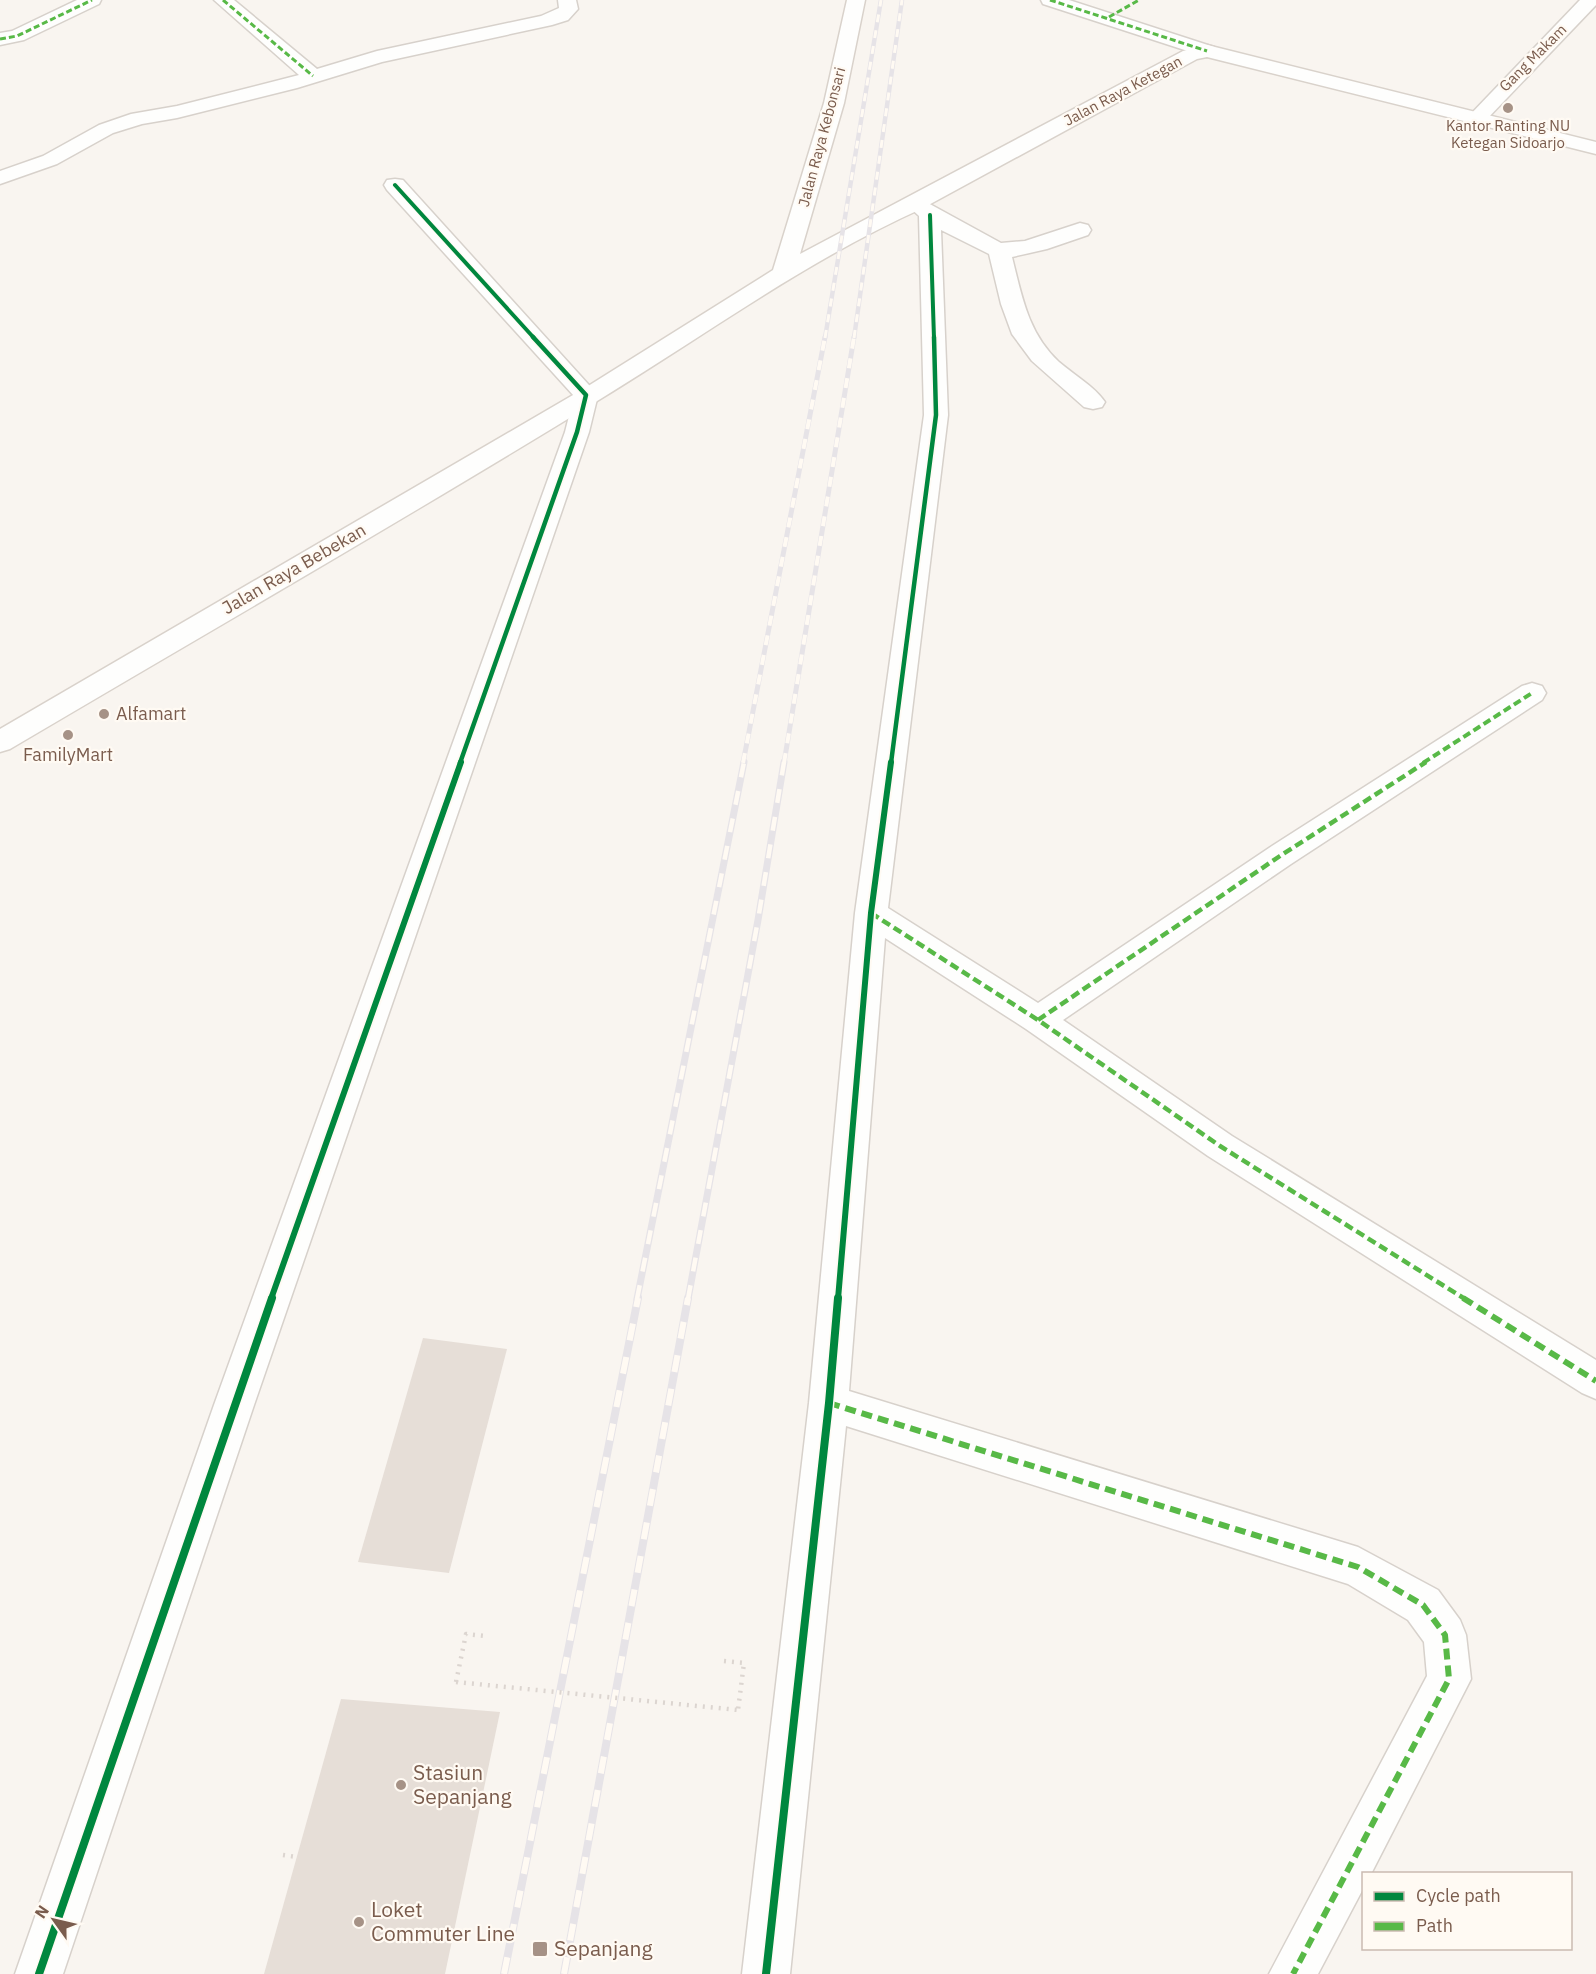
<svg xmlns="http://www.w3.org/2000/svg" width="1596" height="1974" font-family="'IBM Plex Sans',sans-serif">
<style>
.building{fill:#e6ded7}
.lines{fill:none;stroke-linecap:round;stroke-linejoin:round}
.street-casing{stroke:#d7d1cb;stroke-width:3}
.secondary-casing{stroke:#d9d2cb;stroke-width:3}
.path{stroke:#dcd5d0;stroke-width:4.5;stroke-dasharray:2 6;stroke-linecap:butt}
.street{fill:#fefefd;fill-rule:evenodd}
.secondary{fill:#fefefd;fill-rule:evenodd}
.rail-far3-casing{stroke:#e6e3e7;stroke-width:4.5}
.rail-far2-casing{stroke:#e6e3e7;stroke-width:5}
.rail-far1-casing{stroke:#e6e3e7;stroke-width:7}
.rail-casing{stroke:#e6e3e7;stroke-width:8}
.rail-far3{stroke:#fffaf3;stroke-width:3;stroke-dasharray:8;stroke-linecap:butt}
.rail-far2{stroke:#fffaf3;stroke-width:4;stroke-dasharray:10;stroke-linecap:butt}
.rail-far1{stroke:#fffaf3;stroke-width:4.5;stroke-dasharray:14;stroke-linecap:butt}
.rail{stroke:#fffaf3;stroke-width:6;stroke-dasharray:17;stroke-linecap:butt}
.path-bridge{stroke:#dcd5d0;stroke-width:4.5;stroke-dasharray:2 6;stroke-linecap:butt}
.quiet-far3{stroke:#58b947;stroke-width:3;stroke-dasharray:6 3;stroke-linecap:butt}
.quiet-far2{stroke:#58b947;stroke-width:4;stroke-dasharray:8 4;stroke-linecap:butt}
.quiet-far1{stroke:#58b947;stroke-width:4.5;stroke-dasharray:9 4.5;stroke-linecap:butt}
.quiet{stroke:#58b947;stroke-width:6;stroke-dasharray:11 6;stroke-linecap:butt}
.cycleway-far3-casing{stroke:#fffaf3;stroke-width:6}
.cycleway-far2-casing{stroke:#fffaf3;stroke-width:8}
.cycleway-far1-casing{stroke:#fffaf3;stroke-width:10}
.cycleway-casing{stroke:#fffaf3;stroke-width:11}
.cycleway-far3{stroke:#00873e;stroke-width:4}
.cycleway-far2{stroke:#00873e;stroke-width:4.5}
.cycleway-far1{stroke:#00873e;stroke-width:6}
.cycleway{stroke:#00873e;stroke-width:8}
.poi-dot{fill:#a69286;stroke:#fffaf3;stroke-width:2}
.labels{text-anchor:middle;stroke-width:4.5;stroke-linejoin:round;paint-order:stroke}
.far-street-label{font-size:15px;fill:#7a5c4d;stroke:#fffaf3}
.far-poi-label{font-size:15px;fill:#7a5c4d;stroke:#fffaf3}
.street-label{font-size:18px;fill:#7a5c4d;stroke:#fffaf3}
.poi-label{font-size:18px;fill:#7a5c4d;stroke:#fffaf3;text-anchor:start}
.near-poi-label{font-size:21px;fill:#7a5c4d;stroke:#fffaf3;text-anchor:start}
</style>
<rect width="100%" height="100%" fill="#f9f5f0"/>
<g class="building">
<path d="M423,1338L507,1349L449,1573L358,1562Z"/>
<path d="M341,1699L500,1712L445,1974H264Z"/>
</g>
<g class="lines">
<defs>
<g id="street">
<path d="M77,0H101L99,4L24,40L0,45V33L12,31Z"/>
<path d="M214,0H234L317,69L377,51L541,16L559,8L558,0H576L578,9L568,20L552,25L382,62L297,88L177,118L142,124L113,133L57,164L0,184V171L43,156L99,125L131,114L177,106L299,75Z"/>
<path d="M1041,0H1069L1214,47L1217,51L1207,57L1200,55L1043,4Z"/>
<path d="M1580,0H1596V5L1485,121H1471L1468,117Z"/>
<path d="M395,179L403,180L598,395L589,432L254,1405L63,1974H15L214,1405L565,432L574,396L387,190L384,185L387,180Z"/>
<path d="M917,197L1001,243L1025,241L1080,223L1088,225L1091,230L1088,235L1047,249L1012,257C1022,297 1028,333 1059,362C1074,375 1094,386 1105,402L1102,407L1093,409L1084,407L1032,361L1012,334L1001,304L989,254L941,230L948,415L888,908L1038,1003L1269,848L1522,686L1532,683L1542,686L1546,693L1542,700L1291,864L1063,1020L1232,1136L1596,1360V1399L1582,1393L1208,1156L1026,1029L885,938L849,1391L1358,1547L1438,1590L1460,1620L1466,1635L1471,1679L1371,1874H1364V1887L1318,1974H1269L1427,1676L1424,1642L1408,1620L1348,1584L846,1426L790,1974H742L809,1403L855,913L924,415L919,216L906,204L909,199Z"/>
</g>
<path id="secondary" d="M847,0H865L844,103L800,254L1183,51L1207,45L1596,142V154L1223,61L1207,57L1197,59L923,208C809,259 708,333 602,398C407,518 208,632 10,749L0,752V729L585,388L773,270L824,103Z"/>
</defs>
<use href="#street" class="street-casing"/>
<use href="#secondary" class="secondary-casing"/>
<g class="path">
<path d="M724,1661L744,1663L738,1710"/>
<path d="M456,1682L466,1634L485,1636"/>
<path d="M283,1855L297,1857"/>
</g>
<use href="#street" class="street"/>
<use href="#secondary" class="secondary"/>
<defs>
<g id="rail-far3">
<path d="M825,338L881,0"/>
<path d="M854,338L902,0"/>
</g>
<g id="rail-far2">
<path d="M743,763L825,337"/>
<path d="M784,763L854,337"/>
</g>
<g id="rail-far1">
<path d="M637,1299L744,762"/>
<path d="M688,1299L758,920L784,762"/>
</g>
<g id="rail">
<path d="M504,1974L638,1298"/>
<path d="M564,1974L688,1298"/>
</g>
</defs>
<use href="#rail-far3" class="rail-far3-casing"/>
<use href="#rail-far2" class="rail-far2-casing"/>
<use href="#rail-far1" class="rail-far1-casing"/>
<use href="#rail" class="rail-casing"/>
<use href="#rail-far3" class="rail-far3"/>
<use href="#rail-far2" class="rail-far2"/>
<use href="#rail-far1" class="rail-far1"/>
<use href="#rail" class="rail"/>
<path class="path-bridge" d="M456,1682L738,1710"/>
<g class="quiet-far3">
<path d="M223,0L313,76"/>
<path d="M1050,0L1207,51"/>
<path d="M1109,17L1139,0"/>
<path d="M0,39L17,36L92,0"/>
</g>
<path class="quiet-far2" d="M1423,763L1532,693"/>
<g class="quiet-far1">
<path d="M871,913L1038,1020L1220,1146L1465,1299"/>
<path d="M1038,1020L1280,856L1426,762"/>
</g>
<g class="quiet">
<path d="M1463,1298L1596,1381"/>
<path d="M829,1403L1358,1567L1423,1605L1445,1635L1449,1679L1293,1974"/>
</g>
<defs>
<g id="cycleway-far3">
<path d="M395,185L534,338"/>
<path d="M930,215L934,338"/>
</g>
<g id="cycleway-far2">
<path d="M460,763L577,432L586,395L533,337"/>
<path d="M891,763L936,415L934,337"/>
</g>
<g id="cycleway-far1">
<path d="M271,1299L461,762"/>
<path d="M838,1299L871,913L891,762"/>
</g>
<g id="cycleway">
<path d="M39,1974L272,1298"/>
<path d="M766,1974L829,1403L838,1298"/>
</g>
</defs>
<use href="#cycleway-far3" class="cycleway-far3-casing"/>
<use href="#cycleway-far2" class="cycleway-far2-casing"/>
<use href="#cycleway-far1" class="cycleway-far1-casing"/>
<use href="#cycleway" class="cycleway-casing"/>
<use href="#cycleway-far3" class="cycleway-far3"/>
<use href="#cycleway-far2" class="cycleway-far2"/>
<use href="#cycleway-far1" class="cycleway-far1"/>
<use href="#cycleway" class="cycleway"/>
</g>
<g class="poi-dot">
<circle cx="1508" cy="108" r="6"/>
<circle cx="104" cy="714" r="6"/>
<circle cx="68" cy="735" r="6"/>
<circle cx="401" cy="1785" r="6"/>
<circle cx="359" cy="1922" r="6"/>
<rect x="532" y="1941" width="16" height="16" rx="3"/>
</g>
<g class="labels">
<g class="far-street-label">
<text transform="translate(1533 58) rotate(-45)" y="5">Gang Makam</text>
<text transform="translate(1123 91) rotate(-28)" y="5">Jalan Raya Ketegan</text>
<text transform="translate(822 137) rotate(-75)" y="5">Jalan Raya Kebonsari</text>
</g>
<g class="far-poi-label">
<text x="1508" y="131">Kantor Ranting NU<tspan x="1508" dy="17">Ketegan Sidoarjo</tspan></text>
</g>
<g class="street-label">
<text transform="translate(294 569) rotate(-30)" y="6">Jalan Raya Bebekan</text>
</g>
<g class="poi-label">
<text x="116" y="720">Alfamart</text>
<text x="68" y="761" text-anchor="middle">FamilyMart</text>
</g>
<g class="near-poi-label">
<text x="413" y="1780">Stasiun<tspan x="413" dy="24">Sepanjang</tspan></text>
<text x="371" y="1917">Loket<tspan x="371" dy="24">Commuter Line</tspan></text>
<text x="554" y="1956">Sepanjang</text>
</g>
</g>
<rect x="1362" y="1872" width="210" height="78" fill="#fffaf3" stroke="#cabbb1" stroke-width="1.5"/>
<rect x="1374" y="1892" width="30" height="9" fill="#00873e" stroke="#cabbb1" stroke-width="1.5"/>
<text x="1416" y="1902" font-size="18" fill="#7a5c4d">Cycle path</text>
<rect x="1374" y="1922" width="30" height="9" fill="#58b947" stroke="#cabbb1" stroke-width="1.5"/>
<text x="1416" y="1932" font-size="18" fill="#7a5c4d">Path</text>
<g transform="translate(54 1920) rotate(304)" stroke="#fffaf3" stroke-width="4.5" paint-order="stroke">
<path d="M0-4.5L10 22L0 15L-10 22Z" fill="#7a5c4d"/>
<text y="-9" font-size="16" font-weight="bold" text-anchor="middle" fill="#7a5c4d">N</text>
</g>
</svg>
